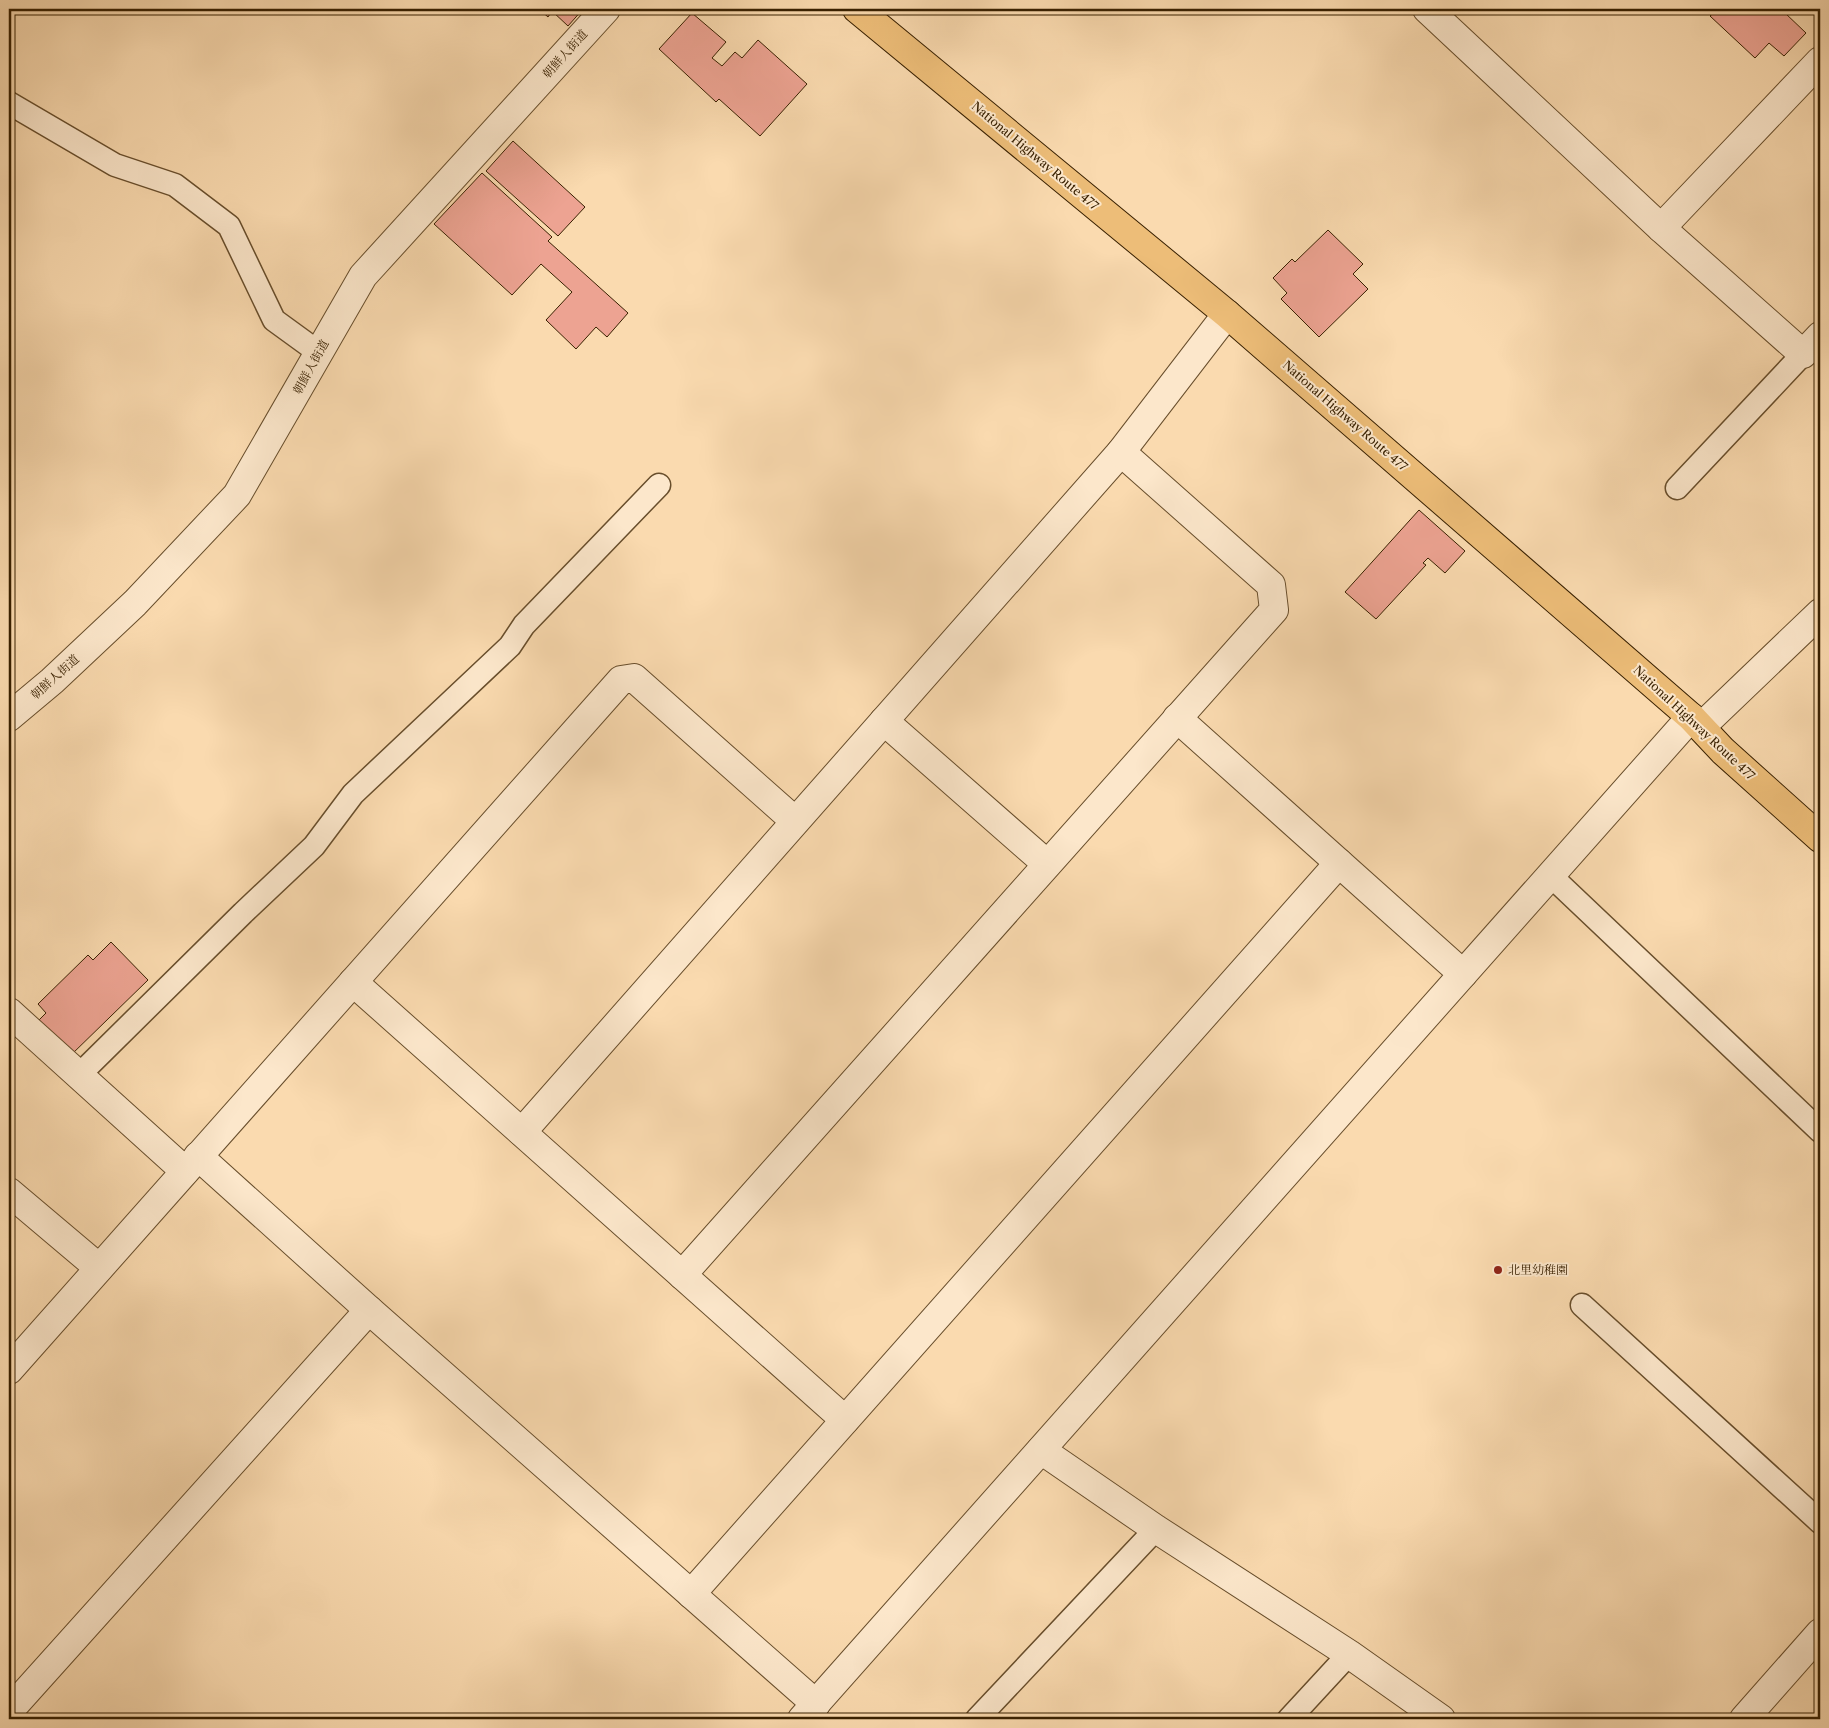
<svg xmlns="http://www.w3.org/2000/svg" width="1829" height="1728" font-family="'Libre Caslon Text','Noto Serif JP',serif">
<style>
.building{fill:#eda392;stroke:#382000}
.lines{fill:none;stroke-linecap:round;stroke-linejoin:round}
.service-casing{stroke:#684e2c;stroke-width:25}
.minor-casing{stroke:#684e2c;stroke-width:30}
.tertiary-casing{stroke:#684e2c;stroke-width:30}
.trunk-casing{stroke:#382000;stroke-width:30}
.service{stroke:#fce7cb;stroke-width:22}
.minor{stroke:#fce7cb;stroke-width:28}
.tertiary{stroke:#fce7cb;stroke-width:28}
.trunk{stroke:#edbd78;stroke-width:28}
.poi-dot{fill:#8f2418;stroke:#fce7cb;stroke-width:2}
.labels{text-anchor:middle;stroke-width:4;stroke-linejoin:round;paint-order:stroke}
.street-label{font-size:12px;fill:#382000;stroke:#fce7cb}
.poi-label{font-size:12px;fill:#382000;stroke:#fce7cb;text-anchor:start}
</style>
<rect width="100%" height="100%" fill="#fadaaf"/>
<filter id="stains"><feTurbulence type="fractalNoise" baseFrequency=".004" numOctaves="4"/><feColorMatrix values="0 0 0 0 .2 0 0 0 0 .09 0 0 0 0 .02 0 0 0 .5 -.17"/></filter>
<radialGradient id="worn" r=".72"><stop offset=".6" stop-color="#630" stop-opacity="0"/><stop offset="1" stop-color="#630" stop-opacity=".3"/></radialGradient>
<g class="building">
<path d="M539,9H583L568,26L552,11L548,17Z"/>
<path d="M1718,9H1787L1784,12L1806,33L1784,56L1769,43L1755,58L1710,16Z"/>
<path d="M692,13L726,42L712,58L722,66L735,52L742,58L758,40L807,84L760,136L719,99L716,102L659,49Z"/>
<path d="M513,141L585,207L558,236L486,171Z"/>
<path d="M482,173L552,237L548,241L628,313L607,337L596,327L576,349L546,320L572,292L541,264L512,295L434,224Z"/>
<path d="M1328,230L1363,264L1353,274L1368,289L1319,337L1281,299L1287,293L1273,278L1292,259L1295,262Z"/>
<path d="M1419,510L1465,551L1445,573L1428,558L1423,563L1426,565L1376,619L1345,592Z"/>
<path d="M111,942L148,980L70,1056L37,1022L46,1013L38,1004L88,955L93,960Z"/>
</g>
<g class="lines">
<defs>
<g id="service">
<path d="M9,103L115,165L175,185L229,226L274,320L318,352"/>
<path d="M1677,488L1803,354"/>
<path d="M1551,876L1820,1131"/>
<path d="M79,1075L243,913L314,846L353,794L510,646L524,625L659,485"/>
<path d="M1582,1305L1820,1522"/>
<path d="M977,1719L1156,1529"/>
<path d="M1289,1719L1349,1654"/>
</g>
<g id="minor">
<path d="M1427,9L1661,228L1803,354L1820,336"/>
<path d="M1661,228L1820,61"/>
<path d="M9,717L52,681L135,603L237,495L363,276L606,9"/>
<path d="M1177,718L1463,974"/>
<path d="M884,721L1047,864"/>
<path d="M1701,727L1820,613"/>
<path d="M353,982L845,1420"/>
<path d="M9,1012L185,1171"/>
<path d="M522,1132L1121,452L1227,314"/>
<path d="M198,1156L369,1310L816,1704"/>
<path d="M9,1192L99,1268"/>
<path d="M682,1275L1274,610L1271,585L1121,452"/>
<path d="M9,1370L621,680L634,678L795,821"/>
<path d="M1041,1450L1156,1529L1349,1654L1441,1719"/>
<path d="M691,1594L1339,863"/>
<path d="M9,1711L369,1310"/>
<path d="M1744,1719L1820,1633"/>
</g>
<path id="tertiary" d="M802,1719L1691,717"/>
<path id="trunk" d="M857,9L1227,314L1691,717L1723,751L1820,838"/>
</defs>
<use href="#service" class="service-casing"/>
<use href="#minor" class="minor-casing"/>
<use href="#tertiary" class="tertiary-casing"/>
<use href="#trunk" class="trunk-casing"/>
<use href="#service" class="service"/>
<use href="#minor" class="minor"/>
<use href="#tertiary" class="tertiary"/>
<use href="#trunk" class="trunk"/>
</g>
<circle class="poi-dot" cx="1498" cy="1270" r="5"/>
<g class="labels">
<g class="street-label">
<text transform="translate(565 54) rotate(-48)" y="4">朝鮮人街道</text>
<text transform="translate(1035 156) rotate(40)" y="4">National Highway Route 477</text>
<text transform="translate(311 367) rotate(-61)" y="4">朝鮮人街道</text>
<text transform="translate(1345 416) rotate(41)" y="4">National Highway Route 477</text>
<text transform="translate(55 677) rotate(-42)" y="4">朝鮮人街道</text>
<text transform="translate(1694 723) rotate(43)" y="4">National Highway Route 477</text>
</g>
<g class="poi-label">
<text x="1508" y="1274">北里幼稚園</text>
</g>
</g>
<rect width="1829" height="1728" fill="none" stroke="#fadaaf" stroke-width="30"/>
<rect x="10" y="10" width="1809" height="1708" fill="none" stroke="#382000" stroke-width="2.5"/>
<rect x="15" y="15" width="1799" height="1698" fill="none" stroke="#382000"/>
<rect width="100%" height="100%" filter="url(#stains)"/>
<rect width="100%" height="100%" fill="url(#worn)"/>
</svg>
